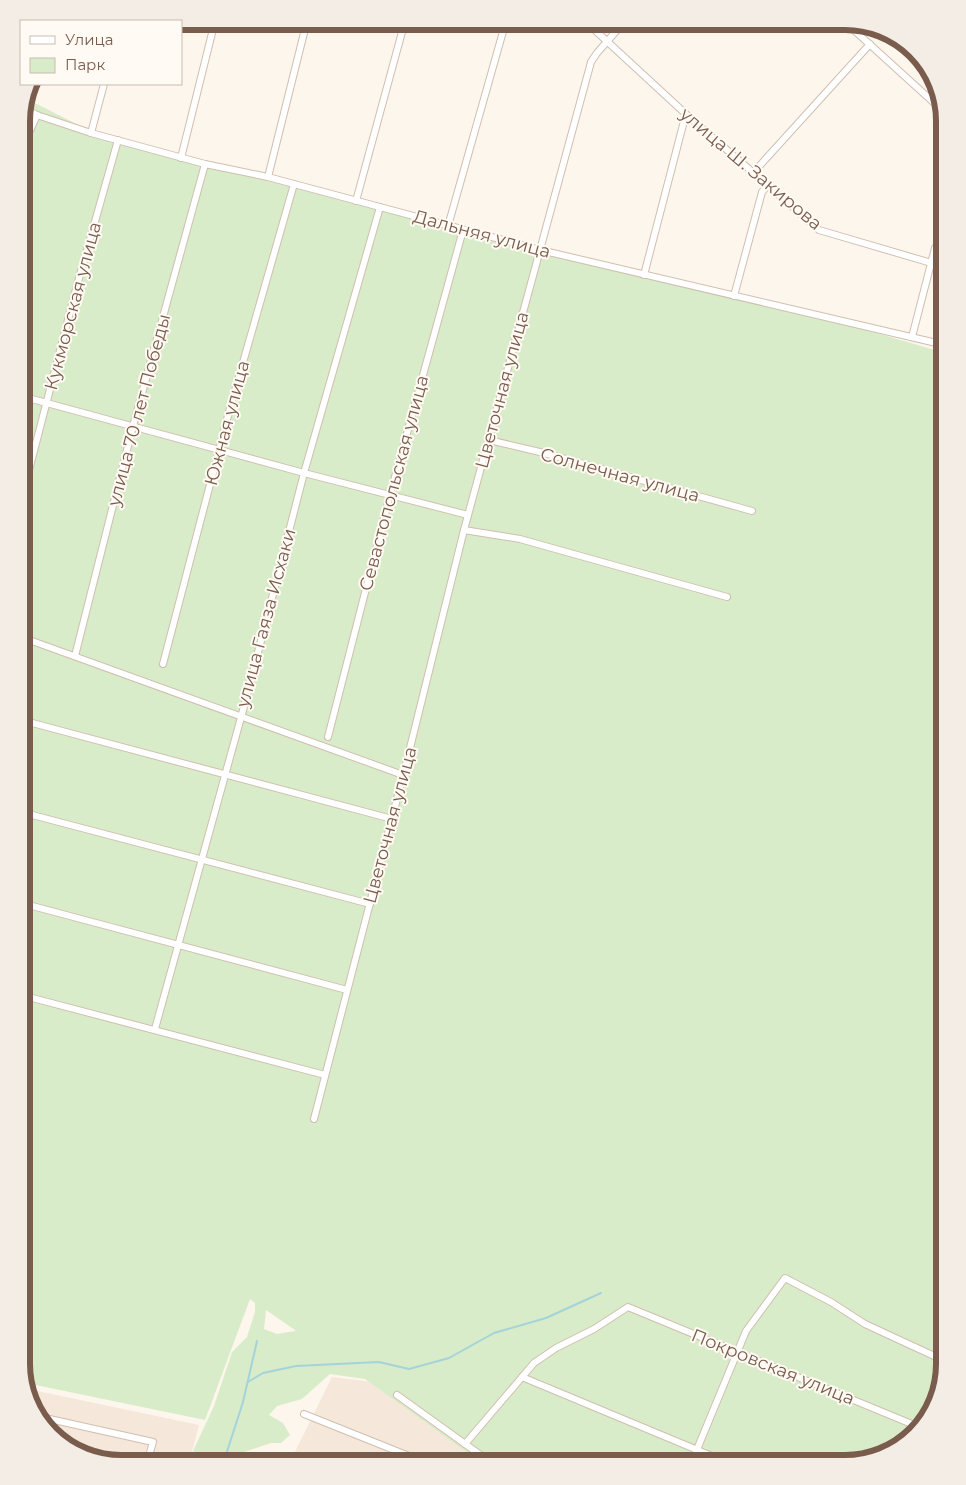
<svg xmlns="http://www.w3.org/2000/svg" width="966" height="1485" font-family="Montserrat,sans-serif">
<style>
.residential{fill:#f5e8da}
.green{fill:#d8ecc9;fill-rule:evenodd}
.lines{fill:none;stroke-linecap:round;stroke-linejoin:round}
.stream{stroke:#a5d3da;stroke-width:2}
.street-casing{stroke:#d1beb0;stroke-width:8}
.street{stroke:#fff;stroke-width:6}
.labels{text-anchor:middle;stroke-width:4;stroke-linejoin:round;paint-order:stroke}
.street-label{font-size:18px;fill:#7a5c4d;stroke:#fffaf3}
.rim{fill:none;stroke:#7a5c4d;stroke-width:6}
</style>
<rect width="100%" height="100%" fill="#fdf6ec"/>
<g class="residential">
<path d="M332,1377L374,1382L488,1464H289Z"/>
<path d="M28,1389L199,1425L189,1464H114L71,1450L34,1414Z"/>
</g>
<path class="green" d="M25,98L100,136L475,236L818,316L945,353V1365L931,1414L895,1451L846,1464H483L365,1379L330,1374L302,1399L277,1406L269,1415L283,1423L290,1435L281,1443H271L241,1453V1464H191L194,1449L214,1406L232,1352L247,1337L255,1312V1303L250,1299L205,1420L26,1383L21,1364V114ZM266,1310L295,1330V1331L277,1334L264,1329Z"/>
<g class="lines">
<g class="stream">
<path d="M248,1382L263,1373L296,1366L379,1362L409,1369L449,1358L494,1333L546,1318L601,1293"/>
<path d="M223,1464L243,1402L257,1341"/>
</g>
<defs>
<g id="street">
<path d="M585,21L688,116L819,230L945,267"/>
<path d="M844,21L942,110"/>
<path d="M23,108L37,115L91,133L205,164L268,177L540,250L945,345"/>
<path d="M91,133L104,84"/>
<path d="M21,158L27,137L37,115"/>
<path d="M181,158L215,21"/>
<path d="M753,173L870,44"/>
<path d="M268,177L307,21"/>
<path d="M356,201L405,21"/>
<path d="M448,226L506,21"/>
<path d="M644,275L684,121L688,116"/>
<path d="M734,296L762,192L767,186"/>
<path d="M912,337L935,248L945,237"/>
<path d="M21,396L304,473L468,515"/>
<path d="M489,440L544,453L752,511"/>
<path d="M21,501L76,289L118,140"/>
<path d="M464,530L520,539L727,597"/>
<path d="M21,637L403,775"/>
<path d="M75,656L133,426L205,164"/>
<path d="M163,664L230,408L294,184"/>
<path d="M21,720L392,819"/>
<path d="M328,737L390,495L463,230"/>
<path d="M21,812L370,904"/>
<path d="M21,903L347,990"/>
<path d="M21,995L325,1075"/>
<path d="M155,1029L245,703L304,473L380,207"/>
<path d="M314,1119L406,764L464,530L591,62L597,53L625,21"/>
<path d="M522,1377L731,1464"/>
<path d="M397,1395L493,1464"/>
<path d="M304,1414L429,1464"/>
<path d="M36,1416L153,1442L149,1456L145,1464"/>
<path d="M465,1444L534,1363L556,1348L594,1329L628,1307L919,1427"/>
<path d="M691,1464L746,1331L785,1278L831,1302L865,1324L945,1361"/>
</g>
</defs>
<use href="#street" class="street-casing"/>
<use href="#street" class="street"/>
</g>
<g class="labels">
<g class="street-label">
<text transform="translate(751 169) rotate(40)" y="6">улица Ш. Закирова</text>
<text transform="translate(482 234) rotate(15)" y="6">Дальняя улица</text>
<text transform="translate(73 306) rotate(-75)" y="6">Кукморская улица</text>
<text transform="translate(502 390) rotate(-75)" y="6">Цветочная улица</text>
<text transform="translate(139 410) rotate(-75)" y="6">улица 70 лет Победы</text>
<text transform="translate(227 423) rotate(-75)" y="6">Южная улица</text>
<text transform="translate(620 475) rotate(15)" y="6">Солнечная улица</text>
<text transform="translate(394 483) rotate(-75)" y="6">Севастопольская улица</text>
<text transform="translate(266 618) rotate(-75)" y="6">улица Гаяза Исхаки</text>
<text transform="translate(390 825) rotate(-75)" y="6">Цветочная улица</text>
<text transform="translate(773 1367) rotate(22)" y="6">Покровская улица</text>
</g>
</g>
<path d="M0 0H966V1485H0ZM121 30H845A91 91 0 0 1 936 121V1364A91 91 0 0 1 845 1455H121A91 91 0 0 1 30 1364V121A91 91 0 0 1 121 30Z" fill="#f4ede6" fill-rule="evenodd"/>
<path class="rim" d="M121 30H845A91 91 0 0 1 936 121V1364A91 91 0 0 1 845 1455H121A91 91 0 0 1 30 1364V121A91 91 0 0 1 121 30Z"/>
<rect x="20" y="20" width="162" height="65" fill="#fffaf3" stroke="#cabbb1"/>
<rect x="30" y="36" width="25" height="8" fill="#ffffff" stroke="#cabbb1"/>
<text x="65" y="45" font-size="15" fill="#7a5c4d">Улица</text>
<rect x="30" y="58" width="25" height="15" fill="#d8ecc9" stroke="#cabbb1"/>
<text x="65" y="70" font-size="15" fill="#7a5c4d">Парк</text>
</svg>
